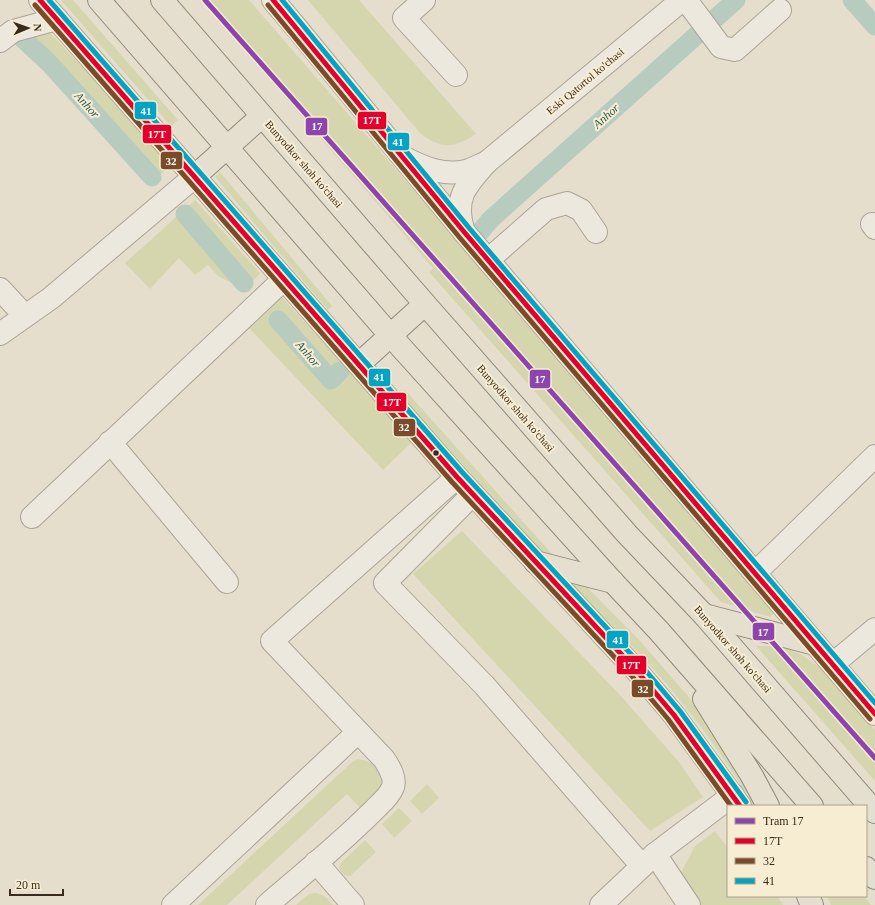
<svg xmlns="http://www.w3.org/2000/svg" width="875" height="905" font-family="Georgia,serif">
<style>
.green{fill:#d5d6ae}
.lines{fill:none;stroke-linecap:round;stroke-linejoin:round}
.canal{stroke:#b8cbbf;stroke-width:19}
.minor-casing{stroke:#aba396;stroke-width:24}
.major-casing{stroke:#90887c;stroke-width:24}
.minor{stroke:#ede8de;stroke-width:22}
.major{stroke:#e4dfcf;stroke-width:22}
.bus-1-casing{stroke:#f7edd2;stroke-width:8}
.bus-2-casing{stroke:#f7edd2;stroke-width:8}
.bus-3-casing{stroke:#f7edd2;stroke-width:8}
.bus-1{stroke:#e4002b;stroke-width:5}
.bus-2{stroke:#7a4b2a;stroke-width:5}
.bus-3{stroke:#03a3c5;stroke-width:5}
.tram-1-casing{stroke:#f7edd2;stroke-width:8}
.tram-1{stroke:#8e44ad;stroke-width:5}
.bus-dot{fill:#3a2b1d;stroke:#f7edd2;stroke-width:1.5}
.labels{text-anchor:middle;stroke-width:4;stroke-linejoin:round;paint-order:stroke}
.street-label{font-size:11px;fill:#3a2b1d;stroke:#f7edd2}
.water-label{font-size:12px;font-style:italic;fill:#2b5b58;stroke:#f7edd2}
.line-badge{stroke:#f7edd2;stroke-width:1.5}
.badge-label{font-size:11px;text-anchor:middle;font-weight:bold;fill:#fff}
</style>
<rect width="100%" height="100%" fill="#e6decc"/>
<g class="green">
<path d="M61,0H73L178,120L171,126Z"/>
<path d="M201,0H249L435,214L775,611L771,617L721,602L429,272L433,268Z"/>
<path d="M308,0H359L476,134C454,148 442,150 420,133Z"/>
<path d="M48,31L112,98L171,164L158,177L55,60L26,35Z"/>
<path d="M220,172L332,306L328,310L215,177Z"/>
<path d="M195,200L260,273L245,290L218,276L208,265L195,275L179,258L150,289L125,263Z"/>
<path d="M281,296L413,441L383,470L249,328Z"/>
<path d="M405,390L553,555L540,551L400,394Z"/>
<path d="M462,531L620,695L679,762L703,797L650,831L413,574Z"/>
<path d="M570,580L588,588L640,641L688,696L727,757L756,806H754C730,767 704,729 675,694C642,654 605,619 569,583Z"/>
<path d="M756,646H782L802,655L822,669L875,730V781Z"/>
<path d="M357,759C373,761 381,767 384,784L362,810L347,794L227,905H198L352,762Z"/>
<path d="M427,784L439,798L422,814L410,801Z"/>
<path d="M399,808L412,821L394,838L382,824Z"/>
<path d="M715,831L728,848V896H777L783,905H694L679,876L695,846Z"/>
<path d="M365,840L376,852L350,876C344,876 342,874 339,868L341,863Z"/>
<path d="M315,893C324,894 328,899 333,905H296L309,894Z"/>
<path d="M827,896H864L871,905H831Z"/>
</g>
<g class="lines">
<g class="canal">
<path d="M852,0L875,26"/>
<path d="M19,35L49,63L152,177"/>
<path d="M185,214L244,283"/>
<path d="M479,233L491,219L736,0"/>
<path d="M278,320L331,380L340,371"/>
</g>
<defs>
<g id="minor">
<path d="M40,0L457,477L636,670L674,715L740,806"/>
<path d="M273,0L295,26L465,233L875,714"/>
<path d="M424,0L404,18L456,75"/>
<path d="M686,0L721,47L735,50L780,10"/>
<path d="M0,41L13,31L57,19"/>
<path d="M405,158C424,168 444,176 466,171C473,169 480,165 487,162"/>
<path d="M872,224L875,228"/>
<path d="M464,232C453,199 465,186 487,162L682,0"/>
<path d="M488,260L546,209L567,203L581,210L596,232"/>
<path d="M0,289L25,316"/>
<path d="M0,334L51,298L194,177"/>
<path d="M110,442L227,582"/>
<path d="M473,494L385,583L484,685L642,866"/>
<path d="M32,517L284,279"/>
<path d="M755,573L875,456"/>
<path d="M833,664L875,629"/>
<path d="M655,854L689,905"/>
<path d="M316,862L353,905"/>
<path d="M173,905L358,732"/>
<path d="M267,905C303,874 340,844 373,811C380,804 389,797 393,787C396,777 389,767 384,759L272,641L457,477"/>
<path d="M601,905L655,854L733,795"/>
</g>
<g id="major">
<path d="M99,0L390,335L613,582L659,631L812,806"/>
<path d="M162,0L425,304L627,534L704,615L875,812"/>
<path d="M194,177L262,116"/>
<path d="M359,364L425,304"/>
<path d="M535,562L613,582"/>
<path d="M704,615L815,644"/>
<path d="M704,699L752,776L768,806"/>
<path d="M866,868L875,878"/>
<path d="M808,896L812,905"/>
</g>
</defs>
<use href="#minor" class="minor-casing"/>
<use href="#major" class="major-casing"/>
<use href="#minor" class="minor"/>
<use href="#major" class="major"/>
<defs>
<g id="bus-1">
<path d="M40,0L457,477L636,670L674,715L740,806"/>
<path d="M273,0L465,233L875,714"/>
</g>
<g id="bus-2">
<path d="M35,5L452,482L631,675L668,719L731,806"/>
<path d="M268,5L460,238L870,719"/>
</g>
<g id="bus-3">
<path d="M49,0L462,472L641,665L680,711L746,802"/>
<path d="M282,0L470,229L875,703"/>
</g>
</defs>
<use href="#bus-1" class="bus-1-casing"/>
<use href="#bus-2" class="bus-2-casing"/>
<use href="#bus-3" class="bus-3-casing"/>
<use href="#bus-1" class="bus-1"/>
<use href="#bus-2" class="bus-2"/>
<use href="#bus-3" class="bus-3"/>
<defs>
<path id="tram-1" d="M205,0L875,758"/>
</defs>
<use href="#tram-1" class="tram-1-casing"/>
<use href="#tram-1" class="tram-1"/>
</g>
<circle class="bus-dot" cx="436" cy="453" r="3.5"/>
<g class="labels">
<g class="street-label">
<text transform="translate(585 81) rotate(-40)" y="4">Eski Qatortol ko'chasi</text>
<text transform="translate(304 164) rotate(49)" y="4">Bunyodkor shoh ko'chasi</text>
<text transform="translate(516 408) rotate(49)" y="4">Bunyodkor shoh ko'chasi</text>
<text transform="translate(733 649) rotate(49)" y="4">Bunyodkor shoh ko'chasi</text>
</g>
<g class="water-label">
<text transform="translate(87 105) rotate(48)" y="4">Anhor</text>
<text transform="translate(606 116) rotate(-42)" y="4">Anhor</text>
<text transform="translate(308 354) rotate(49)" y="4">Anhor</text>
</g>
</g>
<g class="line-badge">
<rect x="134" y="101" width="23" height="19" rx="4" fill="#03a3c5"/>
<rect x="357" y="111" width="30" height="19" rx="4" fill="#e4002b"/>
<rect x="305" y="117" width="23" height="19" rx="4" fill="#8e44ad"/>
<rect x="142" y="124" width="30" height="20" rx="4" fill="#e4002b"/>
<rect x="387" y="132" width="23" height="19" rx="4" fill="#03a3c5"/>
<rect x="160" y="151" width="23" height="19" rx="4" fill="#7a4b2a"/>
<rect x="368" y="368" width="23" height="19" rx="4" fill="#03a3c5"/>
<rect x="529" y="369" width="22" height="20" rx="4" fill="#8e44ad"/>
<rect x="376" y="392" width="31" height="20" rx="4" fill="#e4002b"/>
<rect x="393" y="418" width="23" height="19" rx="4" fill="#7a4b2a"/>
<rect x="752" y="622" width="23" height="19" rx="4" fill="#8e44ad"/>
<rect x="606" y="630" width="23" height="19" rx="4" fill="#03a3c5"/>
<rect x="616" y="655" width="31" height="20" rx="4" fill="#e4002b"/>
<rect x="631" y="679" width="23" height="19" rx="4" fill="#7a4b2a"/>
</g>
<g class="badge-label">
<text x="146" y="115">41</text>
<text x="372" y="124">17T</text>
<text x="317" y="130">17</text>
<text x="157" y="138">17T</text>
<text x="398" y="146">41</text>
<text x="171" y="165">32</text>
<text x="379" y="381">41</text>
<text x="540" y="383">17</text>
<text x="392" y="406">17T</text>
<text x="404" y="431">32</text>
<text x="763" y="636">17</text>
<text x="618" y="644">41</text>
<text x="631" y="669">17T</text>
<text x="643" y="693">32</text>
</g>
<rect x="727" y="805" width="140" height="92" fill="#f7edd2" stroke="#ab9f8a"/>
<rect x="735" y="818" width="20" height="6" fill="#8e44ad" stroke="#ab9f8a"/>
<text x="763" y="825" font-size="12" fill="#3a2b1d">Tram 17</text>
<rect x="735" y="838" width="20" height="6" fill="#e4002b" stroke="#ab9f8a"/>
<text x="763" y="845" font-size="12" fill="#3a2b1d">17T</text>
<rect x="735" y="858" width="20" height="6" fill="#7a4b2a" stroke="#ab9f8a"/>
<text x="763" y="865" font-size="12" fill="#3a2b1d">32</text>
<rect x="735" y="878" width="20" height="6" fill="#03a3c5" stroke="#ab9f8a"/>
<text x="763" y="885" font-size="12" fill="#3a2b1d">41</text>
<g transform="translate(28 28) rotate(88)" stroke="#f7edd2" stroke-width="3" paint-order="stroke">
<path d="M0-3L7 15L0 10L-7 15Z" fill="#3a2b1d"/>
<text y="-6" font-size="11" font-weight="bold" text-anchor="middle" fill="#3a2b1d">N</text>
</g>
<path d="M10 889v6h53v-6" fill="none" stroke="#3a2b1d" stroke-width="2"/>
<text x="16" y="889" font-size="12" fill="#3a2b1d" stroke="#f7edd2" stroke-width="3" paint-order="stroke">20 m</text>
</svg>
